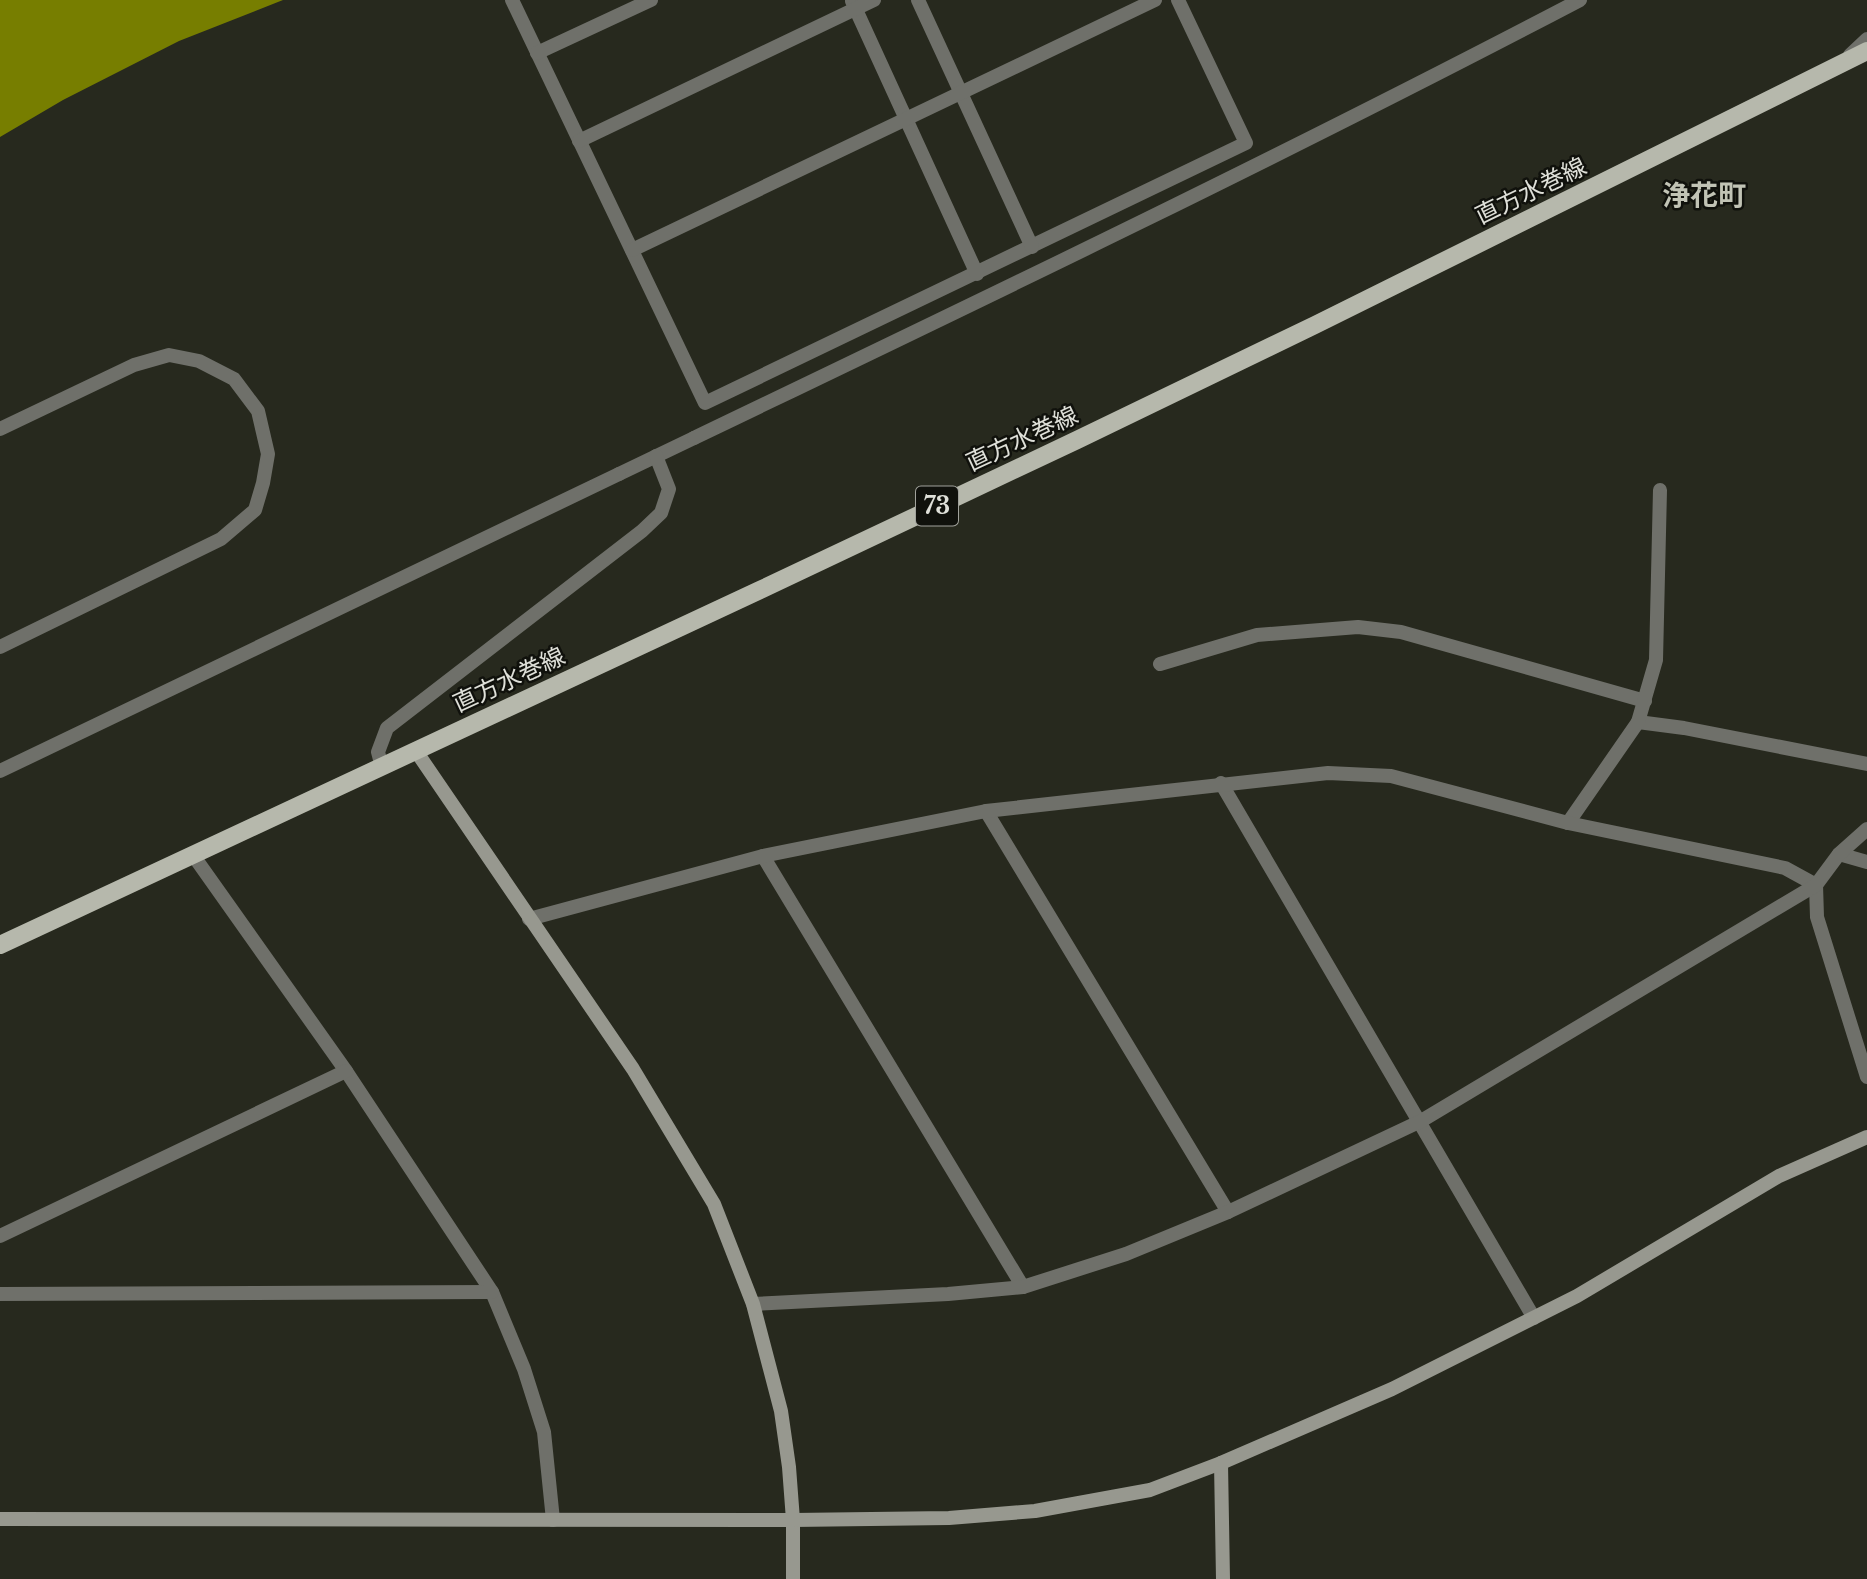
<svg xmlns="http://www.w3.org/2000/svg" width="1867" height="1579" font-family="'Libre Baskerville','Noto Sans JP',serif">
<style>
.water{fill:#777e00}
.lines{fill:none;stroke-linecap:round;stroke-linejoin:round}
.lane{stroke:#6f706a;stroke-width:14}
.street{stroke:#6f706a;stroke-width:14}
.secondary{stroke:#97988f;stroke-width:14}
.primary{stroke:#b6b8ac;stroke-width:18}
.labels{text-anchor:middle;stroke-width:5;stroke-linejoin:round;paint-order:stroke}
.shield{fill:#10110c;stroke:#a1a29c;stroke-width:2}
.shield-label{font-size:23px;font-weight:bold;fill:#dfe0d9}
.street-label{font-size:24px;fill:#dfe0d9;stroke:#10110c}
.quarter-label{font-size:28px;font-weight:bold;fill:#c1c3b5;stroke:#10110c}
</style>
<rect width="100%" height="100%" fill="#27291e"/>
<path class="water" d="M0,0H283L179,41L63,100L0,137Z"/>
<g class="lines">
<g class="lane">
<path d="M512,0L705,403L1246,143L1178,0"/>
<path d="M918,0L1032,247"/>
<path d="M852,1L977,274"/>
<path d="M537,53L651,0"/>
<path d="M1850,55L1867,39"/>
<path d="M579,141L874,0"/>
<path d="M632,250L1155,0"/>
<path d="M0,429L134,365L169,355L199,361L234,379L258,411L268,454L263,483L255,510L221,539L0,647"/>
<path d="M619,474L694,438"/>
</g>
<g class="street">
<path d="M694,438C992,295 1288,153 1580,0"/>
<path d="M1160,664L1257,635L1358,627L1401,632L1645,701"/>
<path d="M1638,722L1684,728L1867,764"/>
<path d="M382,767L378,752L387,728L642,531L661,513L669,489L656,456"/>
<path d="M0,771L619,474"/>
<path d="M1221,783L1534,1318"/>
<path d="M986,811L1228,1212"/>
<path d="M1568,823L1638,722L1656,660L1660,490"/>
<path d="M1839,854L1867,862"/>
<path d="M193,855L346,1071L492,1292L524,1369L544,1432L553,1520"/>
<path d="M763,856L1023,1287"/>
<path d="M1816,885L1817,917L1867,1077"/>
<path d="M529,919L763,856L986,811L1328,773L1391,776L1568,823L1785,868L1816,885"/>
<path d="M0,1236L346,1071"/>
<path d="M0,1294L492,1292"/>
<path d="M753,1304L948,1294L1023,1287L1126,1254L1228,1212L1421,1121L1712,947L1816,885L1839,854L1867,829"/>
</g>
<g class="secondary">
<path d="M416,751L633,1069L714,1204L753,1304L781,1411L789,1467L793,1520V1579"/>
<path d="M1221,1463L1223,1579"/>
<path d="M0,1519L793,1520L949,1518L1035,1511L1150,1490L1221,1463L1392,1389L1577,1296L1779,1176L1867,1137"/>
</g>
<path class="primary" d="M0,945L760,590L1077,440L1315,325L1867,51"/>
</g>
<g class="labels">
<rect class="shield" x="916" y="486.5" width="42" height="39" rx="5"/>
<g class="shield-label">
<text x="937" y="514">73</text>
</g>
<g class="street-label">
<text transform="translate(1531 191) rotate(-26)" y="8">直方水巻線</text>
<text transform="translate(1022 439) rotate(-25)" y="8">直方水巻線</text>
<text transform="translate(509 680) rotate(-25)" y="8">直方水巻線</text>
</g>
<g class="quarter-label">
<text x="1704" y="205">浄花町</text>
</g>
</g>
</svg>
